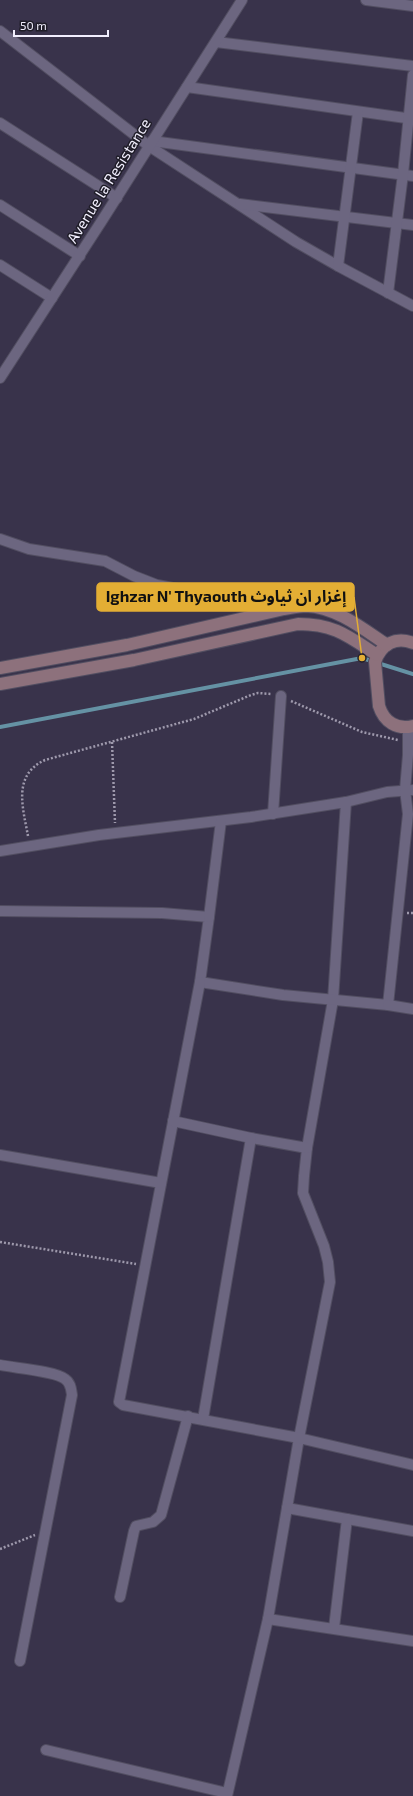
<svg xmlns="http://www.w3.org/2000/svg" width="413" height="1796" font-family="'Exo 2','Noto Sans Arabic',sans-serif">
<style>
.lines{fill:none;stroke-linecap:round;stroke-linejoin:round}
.stream{stroke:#6592a4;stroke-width:4}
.street-casing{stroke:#524e61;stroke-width:12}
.secondary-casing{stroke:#524e61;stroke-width:14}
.path{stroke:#9e99ac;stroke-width:2.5;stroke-dasharray:2 2;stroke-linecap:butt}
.street{stroke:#6c6680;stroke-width:10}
.secondary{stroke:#8d717c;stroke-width:12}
.labels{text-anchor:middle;stroke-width:3;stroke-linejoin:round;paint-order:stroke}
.street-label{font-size:15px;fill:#f2effe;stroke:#1f1d28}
.leader{fill:none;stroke:#e3ae34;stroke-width:1.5}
.callout-dot{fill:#e3ae34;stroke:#1f1d28;stroke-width:1.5}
.callout{fill:#e3ae34;stroke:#e3ae34;stroke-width:1.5}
.callout-label{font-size:16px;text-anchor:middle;font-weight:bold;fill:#111}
</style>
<rect width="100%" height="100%" fill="#39334b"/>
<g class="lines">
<path class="stream" d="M0,727L362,658L413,674"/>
<defs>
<g id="street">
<path d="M366,0L413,6"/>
<path d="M0,31L149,146L296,242L338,266L413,306"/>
<path d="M216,42L413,66"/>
<path d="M187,87L413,119"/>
<path d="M0,123L117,198"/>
<path d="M152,141L413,176"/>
<path d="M240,204L413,225"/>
<path d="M0,205L80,256"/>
<path d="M0,265L52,298"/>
<path d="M338,266L358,112"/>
<path d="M388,293L403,174L413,75"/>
<path d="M0,378L103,219L242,0"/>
<path d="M0,539L29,549L105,561L134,576L157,585L282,609"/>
<path d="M346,802L387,792L413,790"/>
<path d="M273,814L281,696"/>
<path d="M0,851L99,835L251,817L346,802L333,1000L307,1148L304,1176L303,1193L324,1246L328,1262L330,1282L299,1438L268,1619L227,1796"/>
<path d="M0,911L162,913L209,917L200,982L283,995L388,1005L408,814L405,790L408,755V727"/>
<path d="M209,917L221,821"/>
<path d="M200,982L119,1402L123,1405L299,1438L413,1465"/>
<path d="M388,1005L413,1009"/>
<path d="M173,1121L251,1138L307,1148"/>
<path d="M0,1155L161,1183"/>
<path d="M0,1365C14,1368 56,1371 65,1379C71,1383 71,1389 72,1395L20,1661"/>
<path d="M203,1419L251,1138"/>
<path d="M287,1508L413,1531"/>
<path d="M120,1597L134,1531L136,1526L153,1522L161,1515L188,1416"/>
<path d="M268,1619L413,1641"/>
<path d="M334,1628L347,1519"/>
<path d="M46,1750L227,1793"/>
</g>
<g id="secondary">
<path d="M413,643C396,636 381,644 375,662L379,706C384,722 397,730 413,726"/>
<path d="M0,668L127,645L284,609C291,608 299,606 306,606C336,607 362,628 387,645"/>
<path d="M0,684L134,660L298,624C334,624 348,636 377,655"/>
</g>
</defs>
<use href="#street" class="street-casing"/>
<use href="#secondary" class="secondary-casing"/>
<g class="path">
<path d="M291,701L362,732L398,740"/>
<path d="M112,742L115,823"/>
<path d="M28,836C23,808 12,775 45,760L194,719L251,695L258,693L271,694"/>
<path d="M407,913H413"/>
<path d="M0,1242L136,1264"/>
<path d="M0,1549L35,1535"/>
</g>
<use href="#street" class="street"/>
<use href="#secondary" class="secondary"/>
</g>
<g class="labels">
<g class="street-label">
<text transform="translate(109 181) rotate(-58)" y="5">Avenue la Resistance</text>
</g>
</g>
<path class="leader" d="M362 658L354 597"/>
<circle class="callout-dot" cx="362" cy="658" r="4"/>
<rect class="callout" x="97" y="583" width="257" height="28" rx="4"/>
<g class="callout-label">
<text x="226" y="602">Ighzar N' Thyaouth إغزار ان ثياوث</text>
</g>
<path d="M14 30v6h94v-6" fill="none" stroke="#f2effe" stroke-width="2"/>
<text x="20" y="30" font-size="12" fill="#f2effe" stroke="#1f1d28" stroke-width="3" paint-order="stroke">50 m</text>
</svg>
